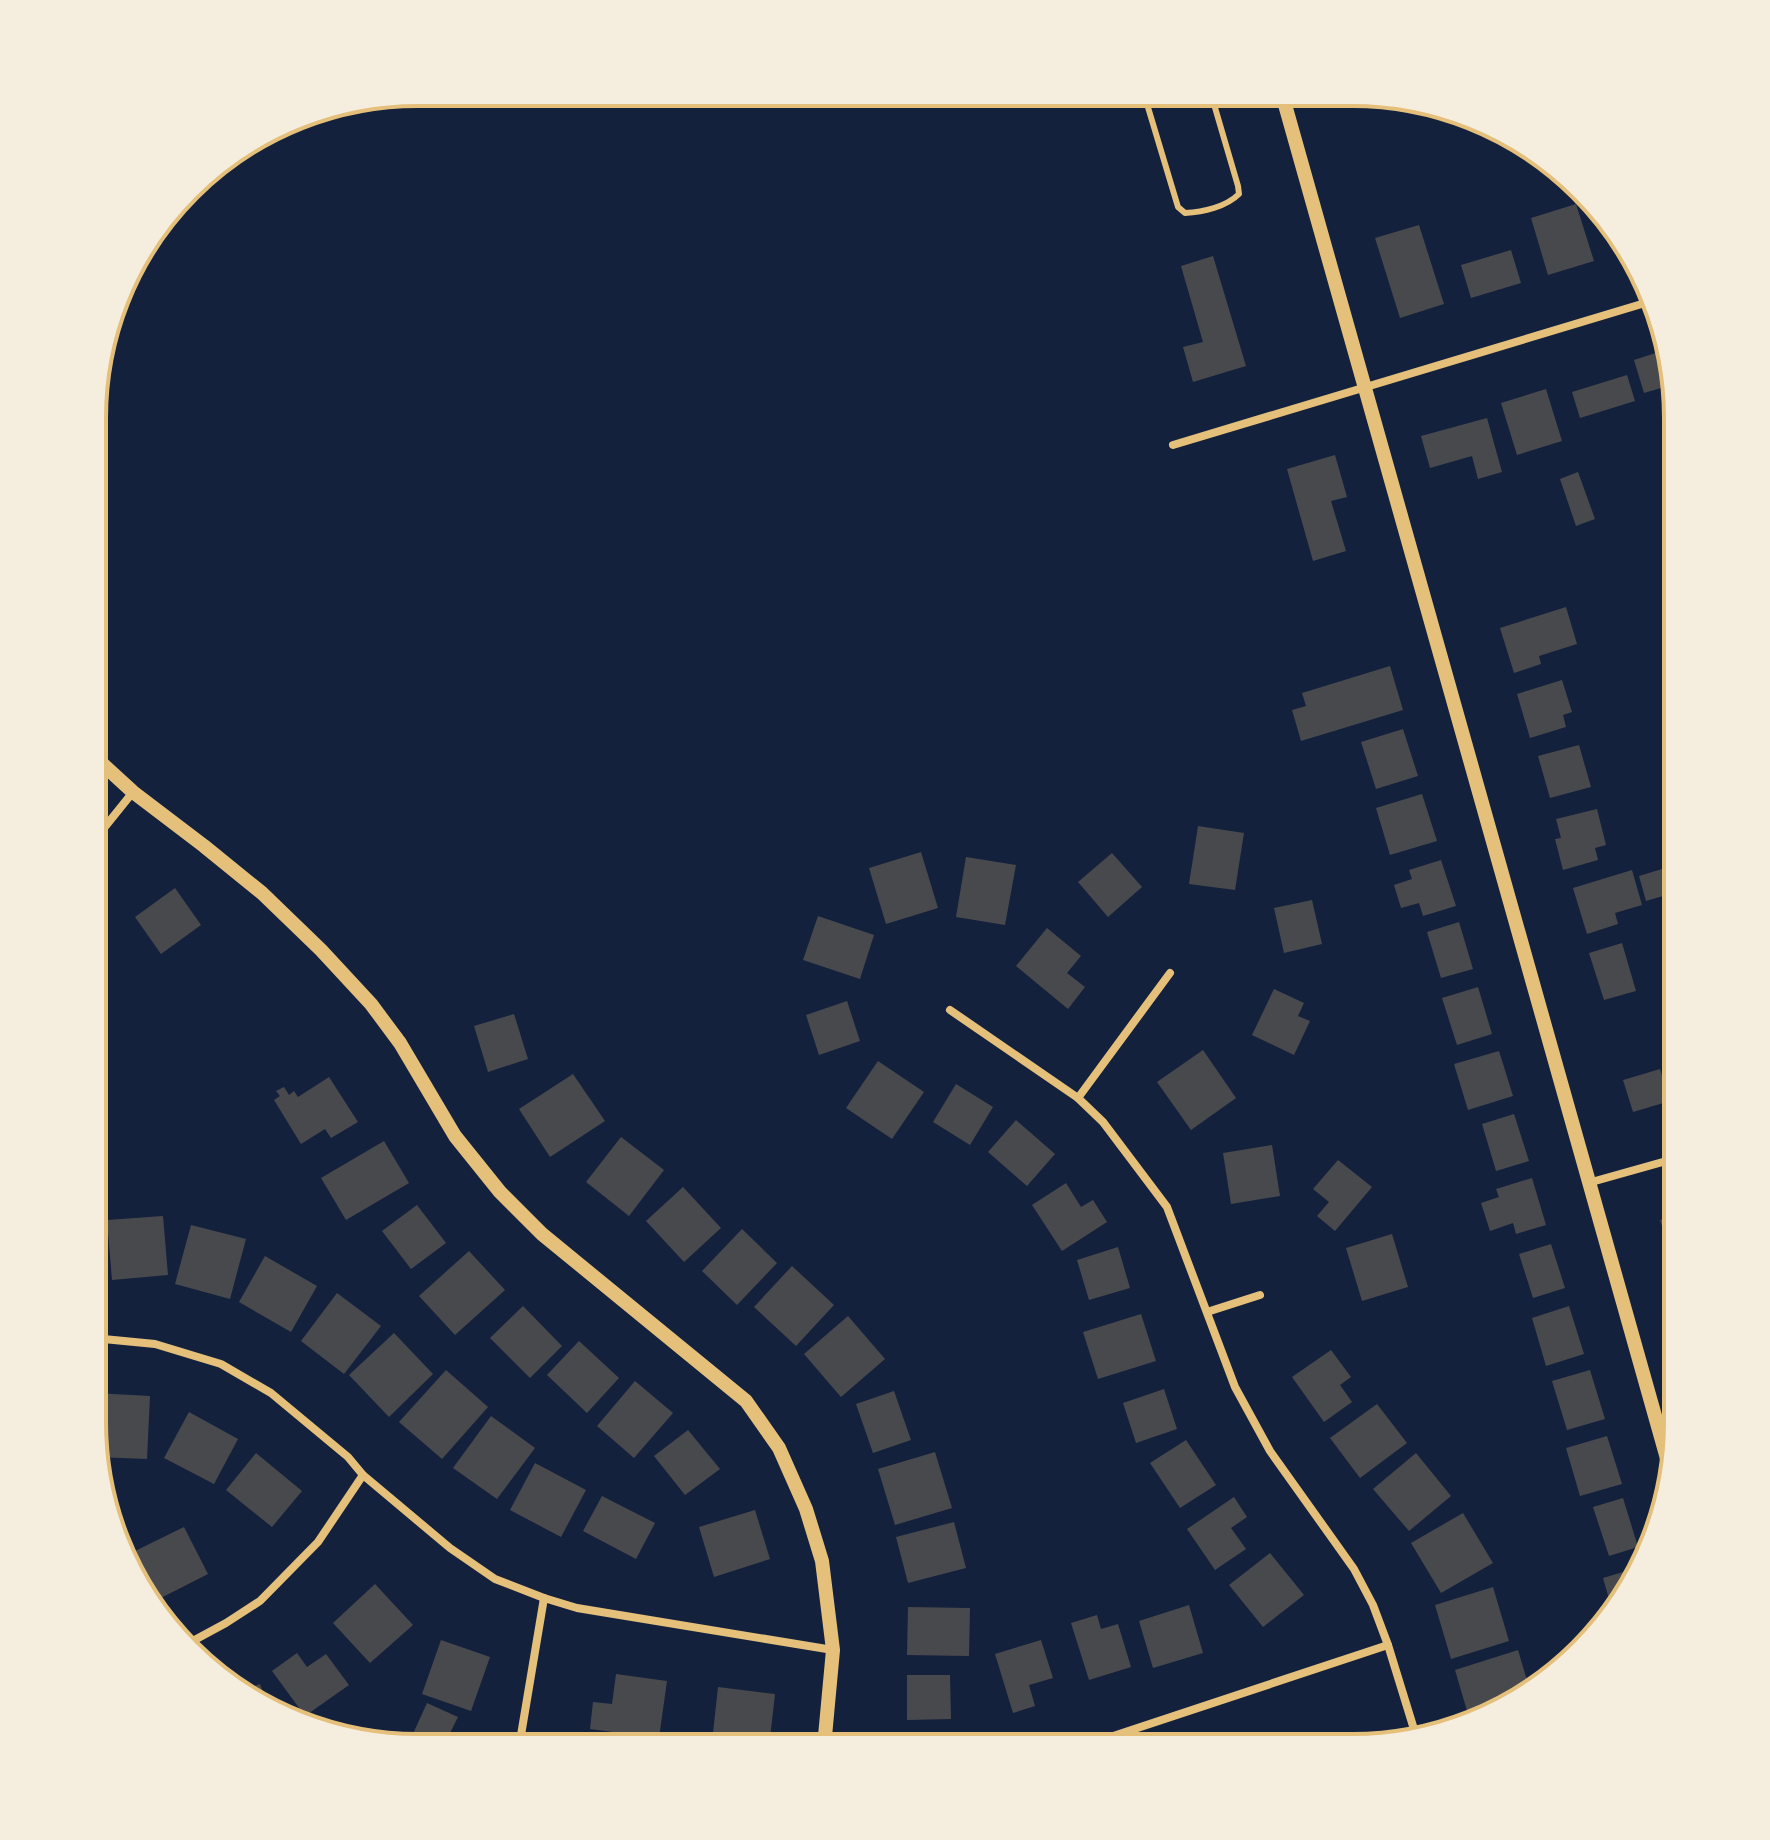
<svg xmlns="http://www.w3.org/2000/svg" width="1770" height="1840" font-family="'Roboto Condensed',sans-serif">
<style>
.building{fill:#48494c}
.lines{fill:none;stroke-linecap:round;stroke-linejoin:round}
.service{stroke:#e5c07b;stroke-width:6}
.minor{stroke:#e5c07b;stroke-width:8}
.tertiary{stroke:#e5c07b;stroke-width:14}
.rim{fill:none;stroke:#e5c07b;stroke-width:4}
</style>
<rect width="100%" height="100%" fill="#14213d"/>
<g class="building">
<path d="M1576,204L1594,261L1548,275L1531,218Z"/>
<path d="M1599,214L1623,236V237L1608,242Z"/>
<path d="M1419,225L1444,304L1400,318L1375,238Z"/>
<path d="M1511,250L1521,283L1471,298L1461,265Z"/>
<path d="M1213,256L1246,366L1193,382L1183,347L1203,342L1181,266Z"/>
<path d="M1668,349L1675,384L1644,393L1634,360Z"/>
<path d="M1627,375L1635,401L1580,418L1572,392Z"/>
<path d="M1546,389L1562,441L1517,455L1501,403Z"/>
<path d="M1487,418L1502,472L1478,479L1472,456L1430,468L1421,436Z"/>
<path d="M1335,455L1347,497L1331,501L1346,551L1313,561L1287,469Z"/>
<path d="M1578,472L1595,519L1576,526L1560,479Z"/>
<path d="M1566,607L1577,644L1539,656L1541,664L1514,673L1500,628Z"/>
<path d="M1390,666L1403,710L1301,741L1292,710L1306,706L1302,693Z"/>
<path d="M1562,680L1572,712L1563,715L1566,727L1530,738L1517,694Z"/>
<path d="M1403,729L1418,776L1376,789L1361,742Z"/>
<path d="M1579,745L1591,787L1550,798L1538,756Z"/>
<path d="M1422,794L1437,841L1390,855L1376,808Z"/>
<path d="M1597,809L1606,845L1595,848L1598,860L1563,870L1555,839L1561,838L1556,819Z"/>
<path d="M1198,826L1244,833L1235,890L1189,884Z"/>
<path d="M921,852L938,908L886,924L869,868Z"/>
<path d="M1112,853L1142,887L1108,917L1078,882Z"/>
<path d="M966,857L1016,865L1005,925L956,917Z"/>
<path d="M1441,860L1456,906L1423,916L1419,903L1401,908L1394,885L1412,879L1409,870Z"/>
<path d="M1662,869L1670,894L1646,901L1639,876Z"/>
<path d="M1632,870L1642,905L1615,913L1618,924L1587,934L1573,888Z"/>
<path d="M175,888L201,925L161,954L135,917Z"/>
<path d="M1312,900L1322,944L1284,953L1274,908Z"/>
<path d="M818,916L874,935L860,979L803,960Z"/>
<path d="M1677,921V951L1673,953L1664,925Z"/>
<path d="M1459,922L1473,969L1441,978L1427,932Z"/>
<path d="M1047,928L1081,956L1067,973L1085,987L1068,1009L1016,966Z"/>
<path d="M1622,943L1636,991L1604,1000L1589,953Z"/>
<path d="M95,960L106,994L95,998Z"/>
<path d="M1478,987L1492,1034L1457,1045L1442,998Z"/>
<path d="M1274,989L1304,1003L1298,1016L1310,1021L1294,1055L1252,1035Z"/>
<path d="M847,1001L860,1041L819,1055L806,1015Z"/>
<path d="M514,1014L528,1059L488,1072L474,1026Z"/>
<path d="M1203,1050L1236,1098L1191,1130L1157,1082Z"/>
<path d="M1499,1051L1513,1096L1468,1110L1454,1064Z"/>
<path d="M878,1061L924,1092L892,1139L846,1108Z"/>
<path d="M1660,1069L1670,1101L1633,1112L1623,1080Z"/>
<path d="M573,1074L605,1121L550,1157L519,1109Z"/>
<path d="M329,1077L358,1122L331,1138L325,1129L301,1144L274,1100L280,1096L276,1091L284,1087L289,1095L294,1091L298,1097Z"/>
<path d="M956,1084L993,1107L970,1145L933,1122Z"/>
<path d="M1514,1114L1529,1161L1496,1171L1482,1124Z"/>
<path d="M1016,1120L1055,1154L1027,1186L988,1152Z"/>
<path d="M621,1137L664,1170L629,1216L586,1182Z"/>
<path d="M384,1141L409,1183L346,1220L321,1178Z"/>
<path d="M1272,1145L1280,1196L1231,1204L1223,1153Z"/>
<path d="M1338,1160L1372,1187L1335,1231L1317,1216L1329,1202L1313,1189Z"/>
<path d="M1532,1178L1546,1225L1516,1234L1513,1223L1490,1231L1481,1203L1499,1197L1496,1189Z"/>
<path d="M1066,1183L1081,1207L1093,1200L1107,1222L1062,1251L1032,1205Z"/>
<path d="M683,1187L721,1228L684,1262L646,1221Z"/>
<path d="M417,1205L446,1243L411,1269L382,1231Z"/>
<path d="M1677,1207V1246L1669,1248L1660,1220L1675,1215L1673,1208Z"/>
<path d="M163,1216L168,1275L112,1280L107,1220Z"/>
<path d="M191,1225L246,1239L230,1299L175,1284Z"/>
<path d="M742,1229L777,1263L737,1305L702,1271Z"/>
<path d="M1392,1234L1408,1287L1362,1301L1346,1248Z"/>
<path d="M1551,1244L1565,1288L1533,1298L1519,1254Z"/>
<path d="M1118,1247L1130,1288L1089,1300L1077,1260Z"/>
<path d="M469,1251L505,1290L455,1335L419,1296Z"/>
<path d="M265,1256L317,1286L291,1332L239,1302Z"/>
<path d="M792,1266L834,1305L796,1346L754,1307Z"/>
<path d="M337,1293L381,1326L344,1374L301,1341Z"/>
<path d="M523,1306L562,1346L530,1378L490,1338Z"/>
<path d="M1569,1306L1584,1354L1546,1366L1532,1318Z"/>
<path d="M1141,1314L1156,1361L1098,1379L1083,1332Z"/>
<path d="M848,1316L885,1359L841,1397L804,1354Z"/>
<path d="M394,1333L433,1374L389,1417L349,1375Z"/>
<path d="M579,1341L619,1378L587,1413L547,1375Z"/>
<path d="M1331,1350L1351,1377L1340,1385L1352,1402L1324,1422L1292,1377Z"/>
<path d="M446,1370L488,1407L442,1459L399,1422Z"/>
<path d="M1590,1370L1605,1419L1567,1430L1552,1381Z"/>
<path d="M635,1381L673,1413L634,1458L597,1426Z"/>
<path d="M1164,1389L1177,1429L1136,1443L1123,1403Z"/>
<path d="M894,1391L911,1440L873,1453L856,1404Z"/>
<path d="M94,1393L150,1396L147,1459L95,1457L93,1443Z"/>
<path d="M1377,1404L1407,1443L1360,1478L1330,1438Z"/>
<path d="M189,1412L238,1439L214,1484L164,1458Z"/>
<path d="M491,1416L535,1448L497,1499L453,1468Z"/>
<path d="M688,1430L720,1469L685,1495L654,1456Z"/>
<path d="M1607,1436L1622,1484L1580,1496L1566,1448Z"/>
<path d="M1186,1440L1216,1485L1180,1508L1150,1463Z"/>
<path d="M935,1452L952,1508L895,1525L878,1469Z"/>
<path d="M256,1453L302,1491L272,1527L226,1490Z"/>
<path d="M1416,1453L1451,1496L1409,1531L1373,1489Z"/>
<path d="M535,1463L586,1490L561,1537L510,1510Z"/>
<path d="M602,1496L655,1523L636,1559L583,1531Z"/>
<path d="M1234,1497L1247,1517L1231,1528L1246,1549L1215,1570L1187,1529Z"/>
<path d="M1623,1498L1638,1547L1609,1556L1593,1507Z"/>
<path d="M755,1510L770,1559L714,1577L699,1527Z"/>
<path d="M1463,1513L1493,1563L1441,1593L1411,1543Z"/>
<path d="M954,1522L966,1568L908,1583L896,1537Z"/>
<path d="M184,1527L208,1574L157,1600L133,1552Z"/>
<path d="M1270,1553L1304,1595L1263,1627L1229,1585Z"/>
<path d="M1640,1567L1635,1585L1612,1609L1603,1578Z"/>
<path d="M375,1584L413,1625L370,1663L333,1623Z"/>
<path d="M1493,1587L1509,1641L1451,1659L1435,1605Z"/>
<path d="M1189,1605L1203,1653L1153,1668L1139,1621Z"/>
<path d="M908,1607L970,1608L969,1656L907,1655Z"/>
<path d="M1097,1615L1101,1629L1118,1624L1131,1667L1089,1680L1071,1623Z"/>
<path d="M441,1640L490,1657L471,1711L422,1694Z"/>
<path d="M1041,1640L1053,1678L1029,1685L1035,1706L1013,1713L995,1654Z"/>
<path d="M1518,1650L1531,1694L1486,1717L1470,1721L1455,1670Z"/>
<path d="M297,1653L307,1667L326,1654L349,1685L305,1716L272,1671Z"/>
<path d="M616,1674L667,1681L659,1738L590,1729L593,1702L612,1704Z"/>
<path d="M907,1675H950L951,1719L907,1720Z"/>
<path d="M260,1684L269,1709L255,1705L240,1691Z"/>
<path d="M718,1687L775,1694L769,1747L712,1742Z"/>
<path d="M427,1703L458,1717L448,1737L472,1747H407Z"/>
<path d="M1329,1733L1333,1747H1305L1303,1741Z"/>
<path d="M589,1740L649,1742V1747H589Z"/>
</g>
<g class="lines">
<path class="service" d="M1144,94L1178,207L1185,213C1203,212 1226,207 1239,194L1238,186L1211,94"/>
<g class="minor">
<path d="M1173,445L1655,300"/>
<path d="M96,838L133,792"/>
<path d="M950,1010L1078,1098L1103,1122L1167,1207L1235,1387L1270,1451L1354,1569L1373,1605L1388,1645L1417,1739"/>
<path d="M1078,1098L1170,973"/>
<path d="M1588,1183L1677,1158"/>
<path d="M1207,1312L1260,1295"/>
<path d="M93,1338L155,1344L221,1364L271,1393L348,1457L363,1475L450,1548L495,1579L544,1598L577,1608L833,1650"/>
<path d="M189,1643L226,1623L260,1601L318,1542L363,1475"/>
<path d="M519,1747L544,1598"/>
<path d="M1080,1747L1388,1645"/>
</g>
<g class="tertiary">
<path d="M1282,94L1670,1469"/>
<path d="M96,758L133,792L204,846L262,893L321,950L371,1004L400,1043L455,1136L500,1192L542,1234L746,1401L779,1448L806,1509L822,1561L833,1650L824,1747"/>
</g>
</g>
<path d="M0 0H1770V1840H0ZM418 106H1352A312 312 0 0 1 1664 418V1422A312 312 0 0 1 1352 1734H418A312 312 0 0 1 106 1422V418A312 312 0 0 1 418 106Z" fill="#f5edde" fill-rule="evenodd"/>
<path class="rim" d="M418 106H1352A312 312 0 0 1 1664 418V1422A312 312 0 0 1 1352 1734H418A312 312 0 0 1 106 1422V418A312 312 0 0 1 418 106Z"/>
</svg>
